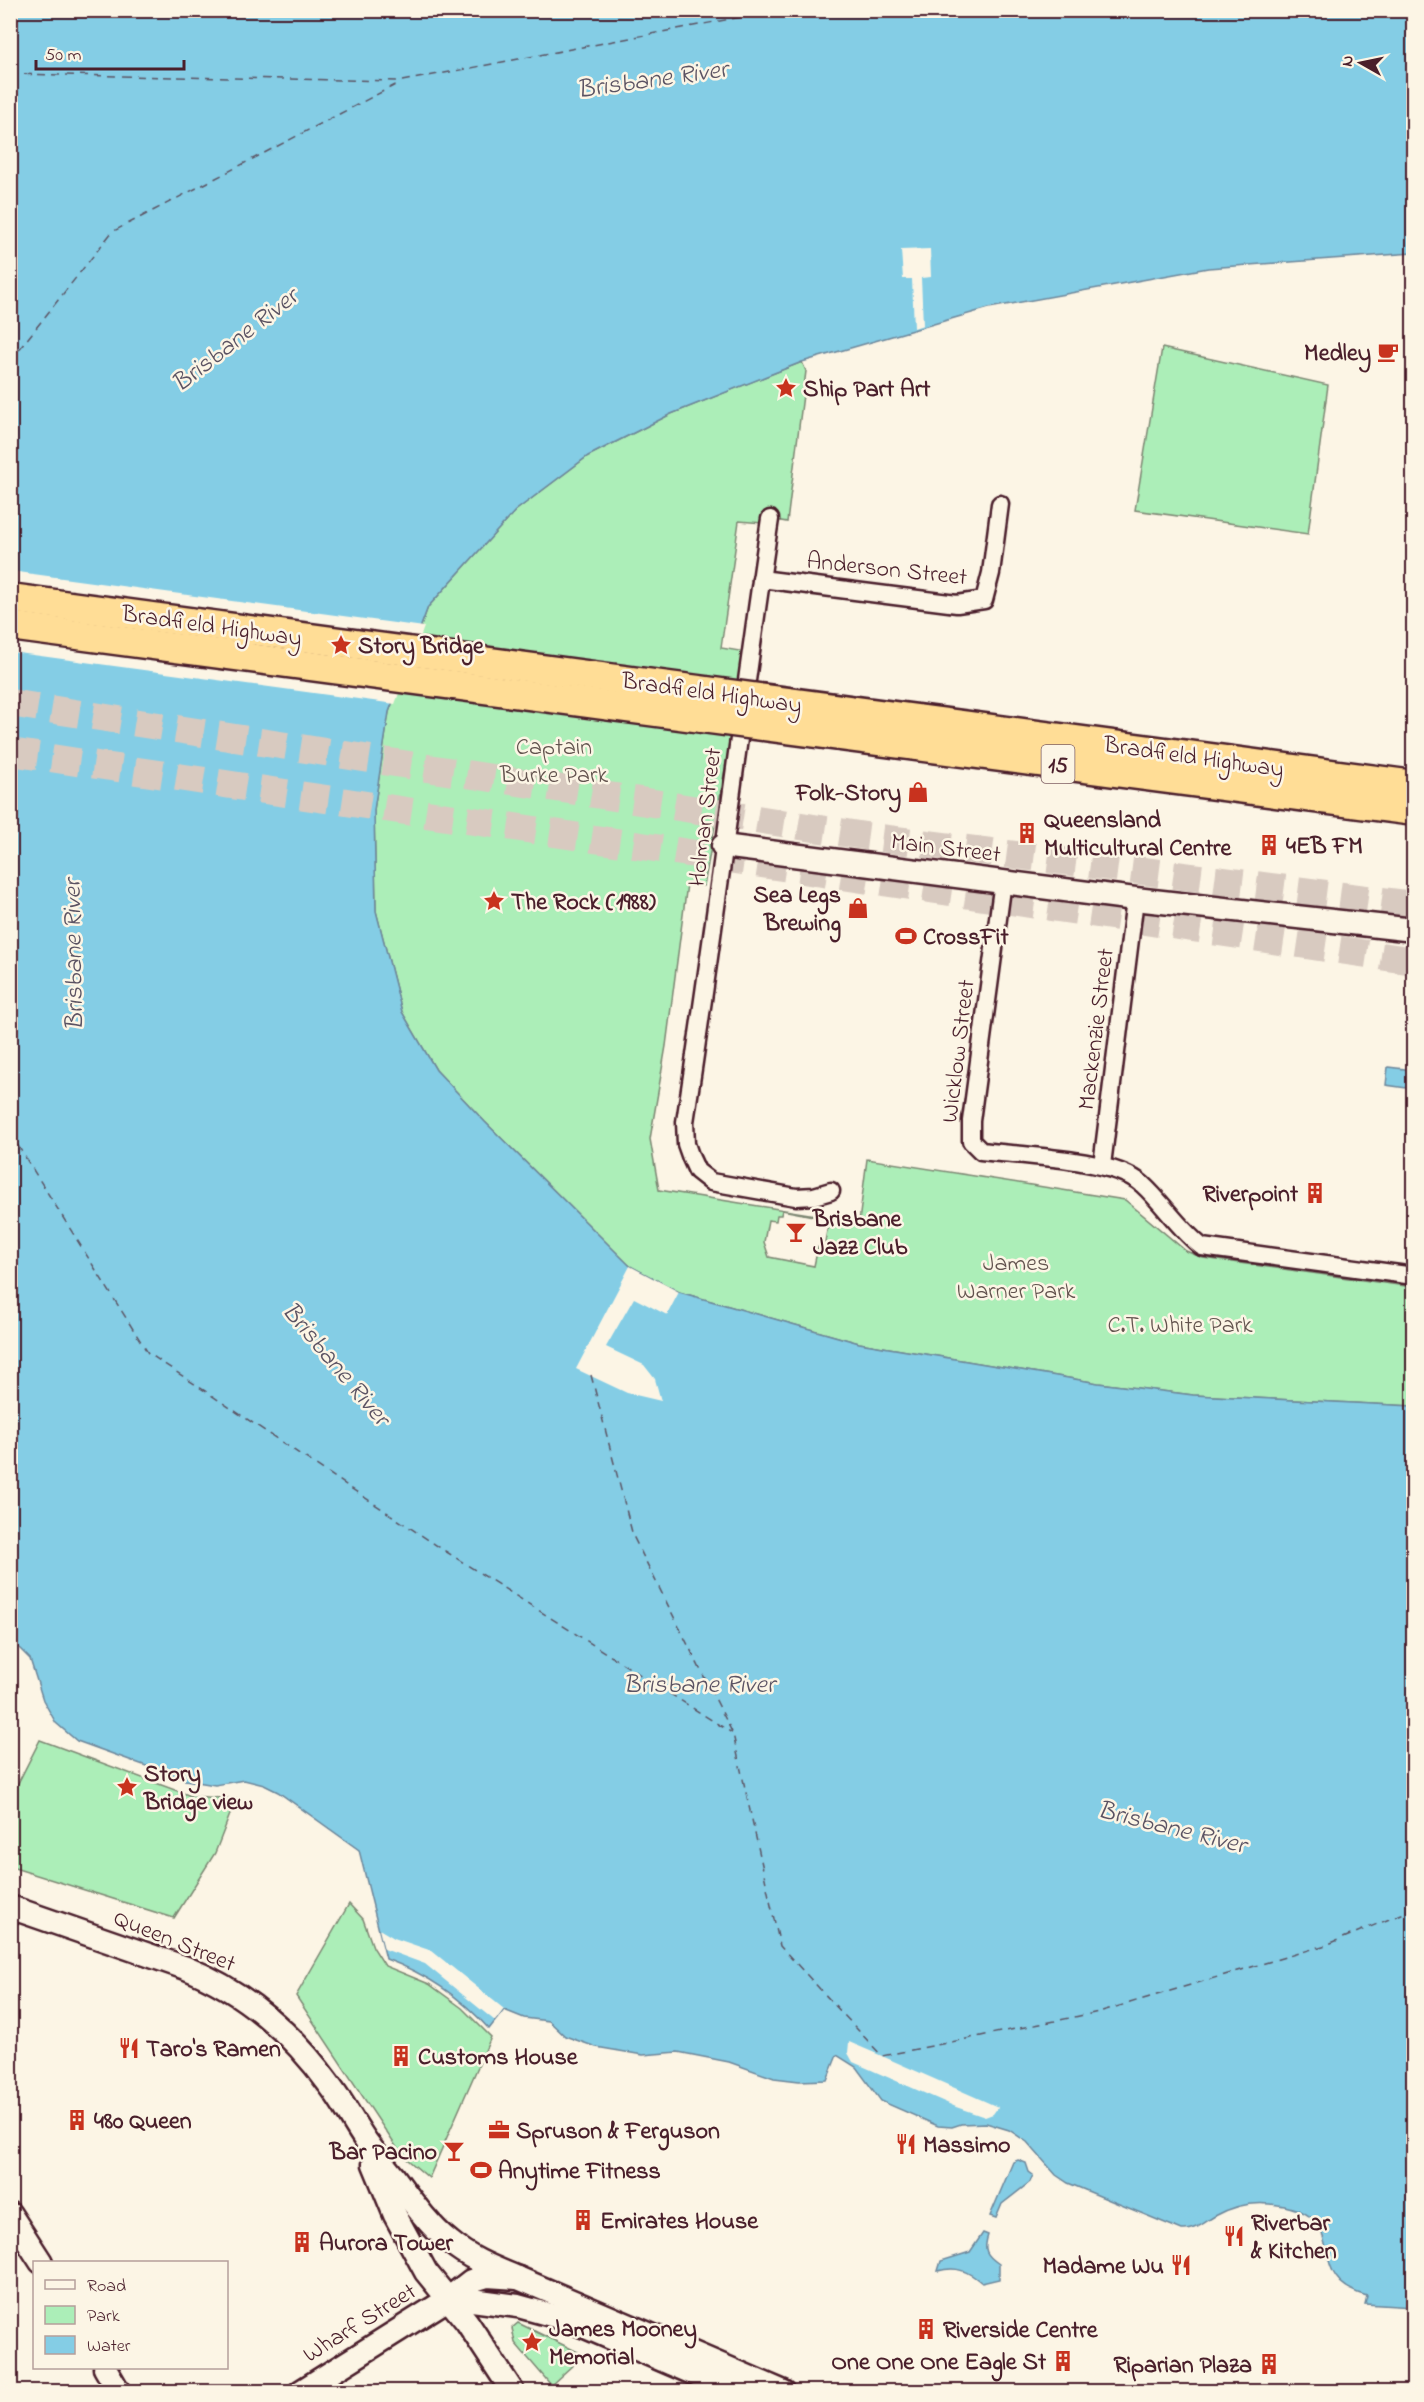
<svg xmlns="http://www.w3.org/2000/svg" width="1424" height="2402" font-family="'Indie Flower',sans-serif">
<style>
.green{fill:#aceeb8;stroke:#7b8672;stroke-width:1.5;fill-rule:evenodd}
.water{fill:#84cde5;stroke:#6d879b;stroke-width:1.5}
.pier{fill:#fcf5e5}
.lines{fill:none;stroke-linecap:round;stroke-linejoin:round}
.ferry{stroke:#5b5363;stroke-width:1.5;stroke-dasharray:8 6;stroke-linecap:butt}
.highway-tunnel{stroke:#d8cac0;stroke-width:28;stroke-dasharray:28 14;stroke-linecap:butt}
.street-casing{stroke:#4a1f2b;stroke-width:21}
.secondary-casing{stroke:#4a1f2b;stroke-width:27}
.highway-casing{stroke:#4a1f2b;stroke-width:33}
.street{stroke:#fcf5e5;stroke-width:16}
.secondary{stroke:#fcf5e5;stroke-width:22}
.highway{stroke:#ffdd96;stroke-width:28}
.highway-bridge-casing{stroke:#4a1f2b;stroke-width:33;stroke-linecap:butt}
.highway-bridge{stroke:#ffdd96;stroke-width:28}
.labels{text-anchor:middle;stroke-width:5;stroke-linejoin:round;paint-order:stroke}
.shield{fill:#fcf5e5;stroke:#7f5f63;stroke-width:1.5}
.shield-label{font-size:22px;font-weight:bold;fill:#4a1f2b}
.poi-label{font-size:24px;font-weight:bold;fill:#4a1f2b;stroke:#fcf5e5;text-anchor:start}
.street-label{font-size:24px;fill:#4a1f2b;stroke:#fcf5e5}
.park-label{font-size:24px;fill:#62534e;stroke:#fcf5e5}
.water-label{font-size:26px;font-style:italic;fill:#5b5363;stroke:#fcf5e5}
</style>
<rect width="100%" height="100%" fill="#fcf5e5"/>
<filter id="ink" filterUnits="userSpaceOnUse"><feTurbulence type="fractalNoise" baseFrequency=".0167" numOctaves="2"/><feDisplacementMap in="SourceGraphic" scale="12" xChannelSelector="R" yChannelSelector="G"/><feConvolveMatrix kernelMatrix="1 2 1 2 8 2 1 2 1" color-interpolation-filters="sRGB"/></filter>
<g filter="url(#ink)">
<g class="green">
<path d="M1162,348L1328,385L1308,534L1135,510Z"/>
<path d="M802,362L806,371L787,522L770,519L763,523L739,521L721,648L746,652L704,886L687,884L666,1046L650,1139L659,1190L859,1222L867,1159L1125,1200L1186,1251L1203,1258L1413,1287V1406L1193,1395L1098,1383L859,1343L679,1292L630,1266L485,1122L436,1070L402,1012L376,911L374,810L389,712L428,607L515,511L588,456L671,414ZM782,1210L829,1219L824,1248L818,1247L814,1266L769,1257L764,1242L768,1220L776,1221L777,1215H781Z"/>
<path d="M40,1740L191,1796L236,1799L215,1853L174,1918L11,1867V1797Z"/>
<path d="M349,1904L363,1919L373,1947L385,1966L429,1984L462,2008L491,2037L429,2178L401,2154L296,1996Z"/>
<path d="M518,2323L584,2355L551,2385L515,2343L512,2328Z"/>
</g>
<g class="water">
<path d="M10,11H1413V253L1208,268L989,308L802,362L671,414L588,456L515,511L428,607L389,712L374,810L376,911L402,1012L436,1070L485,1122L630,1266L679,1292L859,1343L1098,1383L1193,1395L1413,1406V2307L1365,2304L1367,2296C1299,2278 1355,2216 1278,2205C1256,2201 1234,2205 1215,2216C1203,2223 1196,2231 1182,2230L1068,2183L1056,2175L1027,2142L1009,2130L986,2123L961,2124L952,2127L938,2126L881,2101L856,2067L837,2055L827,2080L799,2081L774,2078L729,2062L678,2052L643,2055L596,2047L565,2036L549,2021L524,2018L504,2010L489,2029C460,1996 427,1974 386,1959L359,1850L278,1792L264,1785L244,1780L215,1785L185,1780L77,1741L56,1723L43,1700L30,1659L10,1639Z"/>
<path d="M1388,1067L1413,1070V1089L1386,1085Z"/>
<path d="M1018,2160L1026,2163L1029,2172L1033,2175L1030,2182L1002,2204L996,2218L990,2216L1013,2162Z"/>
<path d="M983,2233L988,2235C983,2250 986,2255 999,2264V2279L982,2283C968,2271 957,2266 938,2271L941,2261L970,2252Z"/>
</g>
<g class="pier">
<path d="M930,249L931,277L921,278L923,325L914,328L912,279H903L901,250Z"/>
<path d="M11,571L424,627L395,704L11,652Z"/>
<path d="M630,1266L679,1292L667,1315L634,1298L606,1347L644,1365L655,1379L661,1401L627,1393L576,1369Z"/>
<path d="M379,1929L394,1938L432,1951L504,2009L495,2021L425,1964L384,1949Z"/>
<path d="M849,2042L882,2056L998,2107L993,2114L985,2117L956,2107L853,2062L848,2053Z"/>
</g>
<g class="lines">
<g class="ferry">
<path d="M10,74L402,81L778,10"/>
<path d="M10,361L112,232L401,82"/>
<path d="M10,1133L148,1353L445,1551L732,1733"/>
<path d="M591,1375L633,1536L733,1734L780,1946L882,2056L1099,2012L1326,1945L1414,1909"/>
</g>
<g class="highway-tunnel">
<path d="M10,703L865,836L1414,905"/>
<path d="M10,752L1414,961"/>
</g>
<defs>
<g id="street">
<path d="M770,519C740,720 716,921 685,1122L686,1144L691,1158L697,1171L711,1182L796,1197L814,1196L831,1191"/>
<path d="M761,579L957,604L984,600L991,573L1000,504"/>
<path d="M1003,881L971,1121V1141L981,1151C1021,1156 1113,1158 1142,1184C1164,1204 1178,1228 1202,1247L1414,1276"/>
<path d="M1102,1165L1135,899"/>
</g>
<g id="secondary">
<path d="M723,846L1135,899L1414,930"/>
<path d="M10,1907L186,1968C244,1991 293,2034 329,2084C343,2102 353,2122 366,2141C375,2153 384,2165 394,2177C411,2200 428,2225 450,2242C470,2259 494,2268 518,2278"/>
<path d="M374,2164L395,2215L426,2272L467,2322L513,2392"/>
<path d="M10,2214L41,2262"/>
<path d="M448,2299L457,2298L518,2306L569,2320L737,2392"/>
<path d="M105,2368L119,2392"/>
<path d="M300,2392L448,2299L471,2281L487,2276L518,2278L784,2392"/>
</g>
<g id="highway">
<path d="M10,598L706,691"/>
<path d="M10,626L702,718"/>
</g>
</defs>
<use href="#street" class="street-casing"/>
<use href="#secondary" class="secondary-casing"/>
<use href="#highway" class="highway-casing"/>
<use href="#street" class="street"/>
<use href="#secondary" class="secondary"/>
<use href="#highway" class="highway"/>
<defs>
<g id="highway-bridge">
<path d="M706,691L1414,785"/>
<path d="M702,718L1414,811"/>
</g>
</defs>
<use href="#highway-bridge" class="highway-bridge-casing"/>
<use href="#highway-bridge" class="highway-bridge"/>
</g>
</g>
<defs>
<symbol id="cafe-bare" viewBox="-9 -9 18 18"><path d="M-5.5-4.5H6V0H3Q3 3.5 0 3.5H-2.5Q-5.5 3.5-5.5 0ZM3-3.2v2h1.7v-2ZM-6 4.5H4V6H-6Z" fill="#c8321e" stroke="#fcf5e5" stroke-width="2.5" paint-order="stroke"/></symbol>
<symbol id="sight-bare" viewBox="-9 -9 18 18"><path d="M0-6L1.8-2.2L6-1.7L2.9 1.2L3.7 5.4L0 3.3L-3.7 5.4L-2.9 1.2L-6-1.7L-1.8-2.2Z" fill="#c8321e" stroke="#fcf5e5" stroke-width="2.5" paint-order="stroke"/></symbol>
<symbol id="shop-bare" viewBox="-9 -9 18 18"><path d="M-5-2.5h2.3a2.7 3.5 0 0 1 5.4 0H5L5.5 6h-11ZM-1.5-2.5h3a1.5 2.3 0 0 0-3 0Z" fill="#c8321e" stroke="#fcf5e5" stroke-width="2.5" paint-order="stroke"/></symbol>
<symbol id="building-bare" viewBox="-9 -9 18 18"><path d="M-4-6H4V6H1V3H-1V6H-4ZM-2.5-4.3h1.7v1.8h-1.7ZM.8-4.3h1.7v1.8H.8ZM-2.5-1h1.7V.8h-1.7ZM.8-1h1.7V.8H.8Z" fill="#c8321e" stroke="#fcf5e5" stroke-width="2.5" paint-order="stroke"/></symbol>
<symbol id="stadium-bare" viewBox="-9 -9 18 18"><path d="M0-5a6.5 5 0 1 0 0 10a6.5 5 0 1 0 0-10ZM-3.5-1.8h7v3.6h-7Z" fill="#c8321e" stroke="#fcf5e5" stroke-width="2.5" paint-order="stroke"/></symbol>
<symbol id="bar-bare" viewBox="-9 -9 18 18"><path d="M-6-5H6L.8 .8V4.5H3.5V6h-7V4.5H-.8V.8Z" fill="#c8321e" stroke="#fcf5e5" stroke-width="2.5" paint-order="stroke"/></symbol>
<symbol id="restaurant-bare" viewBox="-9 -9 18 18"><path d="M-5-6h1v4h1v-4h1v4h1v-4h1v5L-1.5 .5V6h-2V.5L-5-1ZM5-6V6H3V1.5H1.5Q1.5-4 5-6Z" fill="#c8321e" stroke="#fcf5e5" stroke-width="2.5" paint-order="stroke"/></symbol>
<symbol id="office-bare" viewBox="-9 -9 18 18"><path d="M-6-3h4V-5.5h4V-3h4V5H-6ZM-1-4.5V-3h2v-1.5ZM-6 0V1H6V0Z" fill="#c8321e" stroke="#fcf5e5" stroke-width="2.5" paint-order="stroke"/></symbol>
</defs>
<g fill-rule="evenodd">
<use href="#cafe-bare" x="1373" y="337" width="30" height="30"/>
<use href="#sight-bare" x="771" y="373" width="30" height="30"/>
<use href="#sight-bare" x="326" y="630" width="30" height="30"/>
<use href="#shop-bare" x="903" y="777" width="30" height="30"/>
<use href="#building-bare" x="1012" y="818" width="30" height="30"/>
<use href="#building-bare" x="1254" y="830" width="30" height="30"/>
<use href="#sight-bare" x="479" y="886" width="30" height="30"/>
<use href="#shop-bare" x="843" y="893" width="30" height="30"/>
<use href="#stadium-bare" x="891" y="921" width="30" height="30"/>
<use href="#building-bare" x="1300" y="1178" width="30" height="30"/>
<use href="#bar-bare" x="781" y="1217" width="30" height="30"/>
<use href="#sight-bare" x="112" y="1772" width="30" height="30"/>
<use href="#restaurant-bare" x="114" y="2033" width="30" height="30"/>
<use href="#building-bare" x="386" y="2041" width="30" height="30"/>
<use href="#building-bare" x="62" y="2105" width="30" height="30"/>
<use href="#office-bare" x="484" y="2115" width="30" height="30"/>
<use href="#restaurant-bare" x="891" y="2129" width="30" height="30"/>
<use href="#bar-bare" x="439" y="2136" width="30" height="30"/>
<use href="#stadium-bare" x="466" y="2155" width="30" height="30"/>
<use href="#building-bare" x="568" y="2205" width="30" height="30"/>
<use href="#restaurant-bare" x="1219" y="2221" width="30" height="30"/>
<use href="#building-bare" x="287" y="2227" width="30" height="30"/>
<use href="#restaurant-bare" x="1166" y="2250" width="30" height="30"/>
<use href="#building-bare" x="911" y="2314" width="30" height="30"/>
<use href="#sight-bare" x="517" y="2327" width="30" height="30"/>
<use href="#building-bare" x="1048" y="2346" width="30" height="30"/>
<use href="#building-bare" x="1254" y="2349" width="30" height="30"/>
</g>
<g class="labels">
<rect class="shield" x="1041.5" y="745" width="33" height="38" rx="4.5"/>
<g class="shield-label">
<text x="1058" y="772">15</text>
</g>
<g class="poi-label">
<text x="1371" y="360" text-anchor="end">Medley</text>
<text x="803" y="396">Ship Part Art</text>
<text x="358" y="653">Story Bridge</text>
<text x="901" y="800" text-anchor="end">Folk-Story</text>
<text x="1044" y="827">Queensland<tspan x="1044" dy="28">Multicultural Centre</tspan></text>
<text x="1286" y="853">4EB FM</text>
<text x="841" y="902" text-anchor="end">Sea Legs<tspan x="841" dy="28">Brewing</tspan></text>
<text x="511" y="909">The Rock (1988)</text>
<text x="923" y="944">CrossFit</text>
<text x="1298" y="1201" text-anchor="end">Riverpoint</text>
<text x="813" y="1226">Brisbane<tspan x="813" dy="28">Jazz Club</tspan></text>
<text x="144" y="1781">Story<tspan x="144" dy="28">Bridge view</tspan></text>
<text x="146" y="2056">Taro's Ramen</text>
<text x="418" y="2064">Customs House</text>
<text x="94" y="2128">480 Queen</text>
<text x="516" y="2138">Spruson &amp; Ferguson</text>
<text x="923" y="2152">Massimo</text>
<text x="437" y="2159" text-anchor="end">Bar Pacino</text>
<text x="498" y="2178">Anytime Fitness</text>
<text x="600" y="2228">Emirates House</text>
<text x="1251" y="2230">Riverbar<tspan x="1251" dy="28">&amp; Kitchen</tspan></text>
<text x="319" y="2250">Aurora Tower</text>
<text x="1164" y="2273" text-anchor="end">Madame Wu</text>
<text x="549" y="2336">James Mooney<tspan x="549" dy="28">Memorial</tspan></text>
<text x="943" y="2337">Riverside Centre</text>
<text x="1046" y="2369" text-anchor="end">One One One Eagle St</text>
<text x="1252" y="2372" text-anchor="end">Riparian Plaza</text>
</g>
<g class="street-label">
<text transform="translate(887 568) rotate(6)" y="8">Anderson Street</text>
<text transform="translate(212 625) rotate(8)" y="8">Bradfield Highway</text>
<text transform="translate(712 692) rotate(8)" y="8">Bradfield Highway</text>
<text transform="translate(1194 756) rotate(8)" y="8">Bradfield Highway</text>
<text transform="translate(704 817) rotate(-83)" y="8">Holman Street</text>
<text transform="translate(946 847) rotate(7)" y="8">Main Street</text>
<text transform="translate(1095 1029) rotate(-83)" y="8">Mackenzie Street</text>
<text transform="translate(957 1051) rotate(-83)" y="8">Wicklow Street</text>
<text transform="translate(175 1940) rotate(22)" y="8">Queen Street</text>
<text transform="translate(359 2322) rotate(-32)" y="8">Wharf Street</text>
</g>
<g class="park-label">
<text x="554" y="754">Captain<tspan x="554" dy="28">Burke Park</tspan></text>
<text x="1016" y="1270">James<tspan x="1016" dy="28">Warner Park</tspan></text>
<text x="1180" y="1332">C.T. White Park</text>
</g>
<g class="water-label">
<text transform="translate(652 78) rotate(-8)" y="9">Brisbane River</text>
<text transform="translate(234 339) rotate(-38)" y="9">Brisbane River</text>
<text transform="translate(72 955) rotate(-91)" y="9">Brisbane River</text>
<text transform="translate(337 1363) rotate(50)" y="9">Brisbane River</text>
<text x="699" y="1692">Brisbane River</text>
<text transform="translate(1172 1826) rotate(14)" y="9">Brisbane River</text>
</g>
</g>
<rect width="1424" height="2402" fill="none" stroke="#fcf5e5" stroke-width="36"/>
<rect x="18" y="18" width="1388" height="2366" fill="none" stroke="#4a1f2b" stroke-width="2" filter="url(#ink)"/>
<rect x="33" y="2261" width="195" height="108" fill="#fcf5e5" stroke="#b59f9b" stroke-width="1.5"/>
<rect x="45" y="2280" width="30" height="9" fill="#fcf5e5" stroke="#b59f9b" stroke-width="1.5"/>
<text x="87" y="2291" font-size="18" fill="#4a1f2b">Road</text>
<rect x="45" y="2306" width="30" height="18" fill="#aceeb8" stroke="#b59f9b" stroke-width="1.5"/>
<text x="87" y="2321" font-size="18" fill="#4a1f2b">Park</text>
<rect x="45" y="2336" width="30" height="18" fill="#84cde5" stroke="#b59f9b" stroke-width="1.5"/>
<text x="87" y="2351" font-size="18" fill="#4a1f2b">Water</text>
<g transform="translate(1361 63) rotate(279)" stroke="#fcf5e5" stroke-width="4.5" paint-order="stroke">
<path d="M0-4.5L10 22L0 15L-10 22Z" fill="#4a1f2b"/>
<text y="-9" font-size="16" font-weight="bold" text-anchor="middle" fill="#4a1f2b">N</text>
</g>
<path d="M36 60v9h148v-9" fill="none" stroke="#4a1f2b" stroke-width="3"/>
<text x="45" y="60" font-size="18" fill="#4a1f2b" stroke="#fcf5e5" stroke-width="4.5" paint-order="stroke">50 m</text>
</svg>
